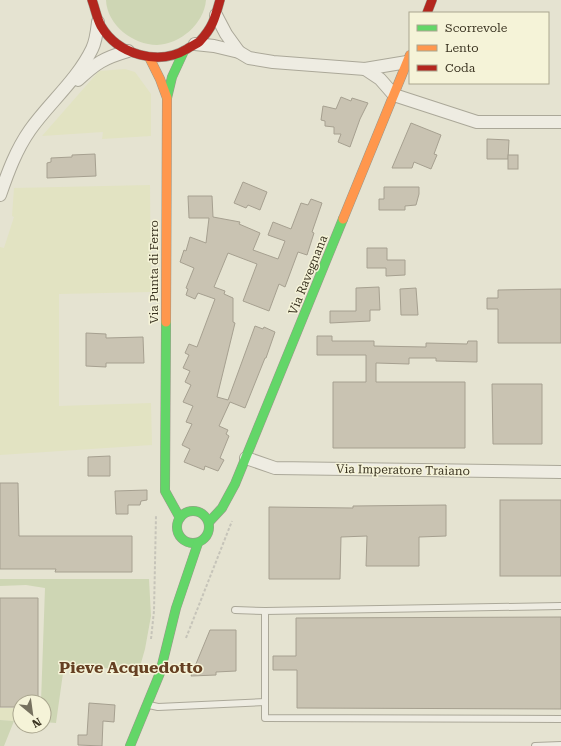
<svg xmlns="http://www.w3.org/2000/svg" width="561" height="746" font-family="'Roboto Serif',serif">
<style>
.farmland{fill:#e2e3c2}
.green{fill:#ced6b4}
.building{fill:#c9c3b2;stroke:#a6a090}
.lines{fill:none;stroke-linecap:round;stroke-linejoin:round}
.lane-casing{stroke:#aba899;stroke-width:8}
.street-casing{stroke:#aba899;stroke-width:14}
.fast-casing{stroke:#9a978a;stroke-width:10}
.slow-casing{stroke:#9a978a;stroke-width:10}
.jam-casing{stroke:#9a978a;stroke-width:10}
.path{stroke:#c6c4b9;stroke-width:2;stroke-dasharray:3 2;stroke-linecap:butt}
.lane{stroke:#eeece2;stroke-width:6}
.street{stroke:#eeece2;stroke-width:12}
.fast{stroke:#63d668;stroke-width:9}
.slow{stroke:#ff974d;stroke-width:9}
.jam{stroke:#b3261e;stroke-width:9}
.labels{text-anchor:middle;stroke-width:3;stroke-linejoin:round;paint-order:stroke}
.street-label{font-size:12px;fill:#3a3321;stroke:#f5f3d8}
.district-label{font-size:16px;font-weight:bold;fill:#653f22;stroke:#f5f3d8}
</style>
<rect width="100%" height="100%" fill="#e5e3d1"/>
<g class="farmland">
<path d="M125,69L135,72L151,94V136L102,139L103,132L42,136L99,71Z"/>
<path d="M150,185L151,292L59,294V406L151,403L152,445L0,455V247L4,248L14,217L12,216L14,188Z"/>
<path d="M0,708H19L14,721L0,720Z"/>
</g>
<g class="green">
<path d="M106,0H206C204,24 180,44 157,45C133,45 107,25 106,0Z"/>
<path d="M0,579H149L151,616L145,649L139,670L64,666L56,723L44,722V702H41L45,588L26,585L0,586Z"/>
<path d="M19,708H20V721H14L4,746H0V720L14,721Z"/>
</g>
<g class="building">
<path d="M341,97L351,101L352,98L368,103L360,119L350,147L338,142L341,134H334V127L325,126V121L321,120L323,106L336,109Z"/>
<path d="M411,123L441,135L434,154L437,155L431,169L414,162L412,168H392Z"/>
<path d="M487,139L509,140L508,159H487Z"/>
<path d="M95,154L96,176L47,178V163L51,162V158L72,157V155Z"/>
<rect x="508" y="155" width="10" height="14"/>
<path d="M243,182L267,192L260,210L248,205L246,208L234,203Z"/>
<path d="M384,187H419V194L416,205L405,206V210H379V199H384Z"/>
<path d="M188,196H212L213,217L240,222L239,224L260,233L253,250L278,259L285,241L268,235L273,222L291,229L301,203L308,205L311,199L322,203L312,232L314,233L307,255L298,252L285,287L279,284L269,311L243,301L257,264L228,253L214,287L225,291L224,294L233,298V322L235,323L217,397L228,400L255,326L263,329L264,327L275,332L266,358H265L245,408L230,402L219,426L228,430L226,434L229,436L220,458L224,460L218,471L205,466L204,470L184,462L190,449L182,445L192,424L186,422L193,406L183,402L191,385L185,382L190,371L183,368L189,355L185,353L189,344L197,347L215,299L198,293L195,299L186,295L188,289L186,288L194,268L180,262L184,250L186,251L190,237L206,243L209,218H189Z"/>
<path d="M367,248H387V260H405V275L386,276V268H367Z"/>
<path d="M379,287L380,310H370V321L330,323V311H356V288Z"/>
<path d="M416,288L418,315H401L400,289Z"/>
<path d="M561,289V343H498V309H487V298H498V290Z"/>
<path d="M86,333L106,334V338L143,337L144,363H106V367L86,366Z"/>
<path d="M317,336H332V341H374V346L426,347V343L467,344L468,341H477V362L436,361V358H409V364L376,363V382H465V448H333V382H366V355H317Z"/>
<path d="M492,384H542V444H493Z"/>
<path d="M110,456V476H88V457Z"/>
<path d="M0,483H18L19,536H132V572H55L56,569H0Z"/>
<path d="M147,490V500L141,501L140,505H128V514H116L115,491Z"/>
<rect x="500" y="500" width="61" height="76"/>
<path d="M446,505V536L419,537V566H366L367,536L341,537L340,579H269V507L353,508V506Z"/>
<path d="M0,598H38V702H20V707H0Z"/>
<path d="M561,617V709L297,708V670H273V656H296V618Z"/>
<path d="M210,630H236V671L216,672V675L191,676Z"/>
<path d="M89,703L115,705L114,722L103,721L102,746L78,745V735H87Z"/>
</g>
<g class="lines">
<defs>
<g id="lane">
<path d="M561,606L265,611V718L561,719"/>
<path d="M235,610L265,611"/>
<path d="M149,705L158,707L265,702"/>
<path d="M535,746L561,745"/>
</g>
<g id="street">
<path d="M216,15L226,34L239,52"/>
<path d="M195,44L214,46L239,52L249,58L273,62L365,69L407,62"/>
<path d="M365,69L380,79L394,95L477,122H561"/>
<path d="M78,80C96,63 104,58 128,51"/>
<path d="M0,195C8,172 16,150 30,130C49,103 77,80 92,49C96,41 97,31 98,22"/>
<path d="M246,458L275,468L561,472"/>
</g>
<g id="fast">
<path d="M167,98L172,77L184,51"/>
<path d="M166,322L165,491L180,518"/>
<circle cx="193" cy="527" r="16"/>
<path d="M209,522L222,508L235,484L343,219"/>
<path d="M130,746L160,673L176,608L198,543"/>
</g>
<g id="slow">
<path d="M149,57L160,79L167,98L166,322"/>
<path d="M343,219L410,55"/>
</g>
<g id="jam">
<path d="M92,0C95,8 97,19 101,26C118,55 159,66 187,49C191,46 197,44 200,41C213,27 215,18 220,0"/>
<path d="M427,13L432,0"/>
</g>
</defs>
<use href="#lane" class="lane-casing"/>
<use href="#street" class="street-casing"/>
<use href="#fast" class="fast-casing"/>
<use href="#slow" class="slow-casing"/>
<use href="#jam" class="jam-casing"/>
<g class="path">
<path d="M186,638L232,521"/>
<path d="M151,639L154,611L156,515"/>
</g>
<use href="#lane" class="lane"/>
<use href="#street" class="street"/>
<use href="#fast" class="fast"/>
<use href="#slow" class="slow"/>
<use href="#jam" class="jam"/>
</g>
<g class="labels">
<g class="street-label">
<text transform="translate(154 272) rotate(-90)" y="4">Via Punta di Ferro</text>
<text transform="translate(308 275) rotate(-68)" y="4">Via Ravegnana</text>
<text transform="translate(403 470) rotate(1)" y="4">Via Imperatore Traiano</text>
</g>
<g class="district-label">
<text x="131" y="673">Pieve Acquedotto</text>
</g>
</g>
<rect x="409" y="12" width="140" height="72" fill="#f5f3d8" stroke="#aaa68f"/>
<rect x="417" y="25" width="20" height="6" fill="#63d668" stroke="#aaa68f"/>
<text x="445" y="32" font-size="12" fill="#3a3321">Scorrevole</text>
<rect x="417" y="45" width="20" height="6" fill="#ff974d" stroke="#aaa68f"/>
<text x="445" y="52" font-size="12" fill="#3a3321">Lento</text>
<rect x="417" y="65" width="20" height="6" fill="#b3261e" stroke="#aaa68f"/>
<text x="445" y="72" font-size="12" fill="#3a3321">Coda</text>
<g transform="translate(32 714) rotate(151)"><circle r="19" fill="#f5f3d8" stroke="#aaa68f"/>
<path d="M0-3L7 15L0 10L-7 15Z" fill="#76715f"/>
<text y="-6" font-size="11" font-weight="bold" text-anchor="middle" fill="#3a3321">N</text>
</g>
</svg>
